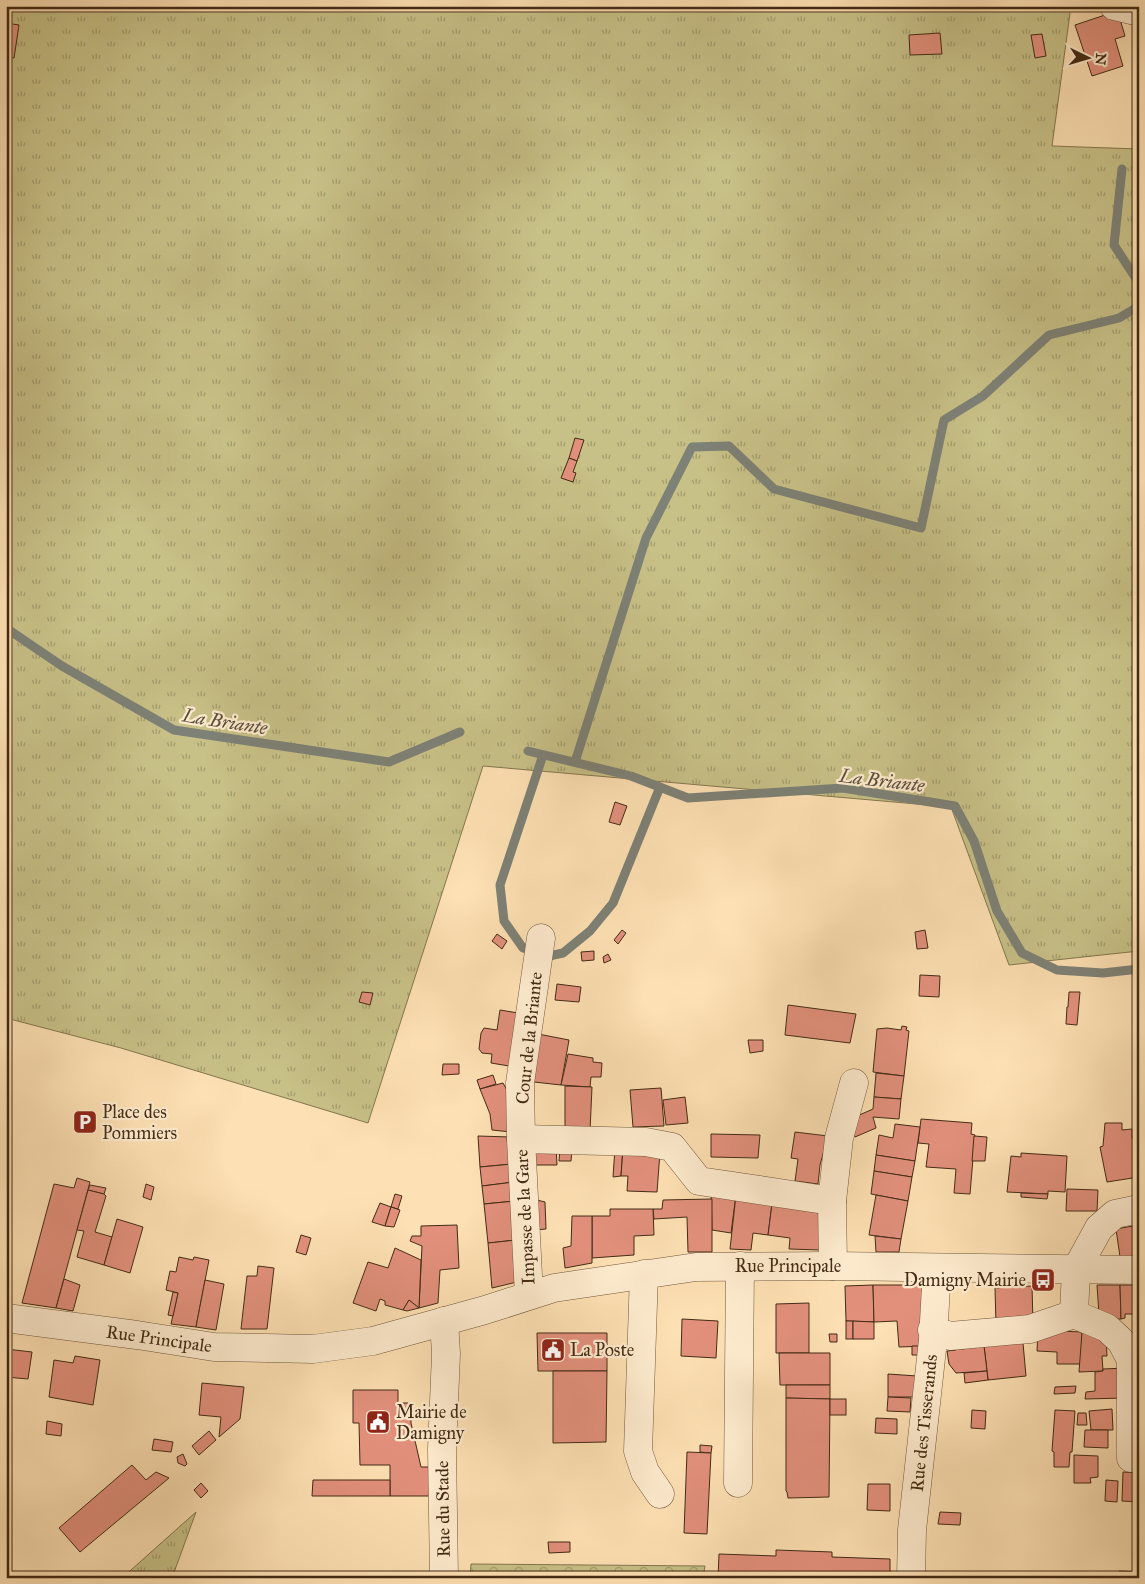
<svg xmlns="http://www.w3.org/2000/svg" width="1145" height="1584" font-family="'IM FELL Great Primer',serif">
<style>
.grass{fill:url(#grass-tufts);stroke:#85764e}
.park{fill:url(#park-crowns);stroke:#85764e}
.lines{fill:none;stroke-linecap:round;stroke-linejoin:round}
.stream{stroke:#7d8176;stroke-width:9}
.building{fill:#e2907c;stroke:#432b14}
.minor-casing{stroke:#72583c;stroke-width:29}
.minor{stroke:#feebce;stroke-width:28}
.labels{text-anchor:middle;stroke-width:4.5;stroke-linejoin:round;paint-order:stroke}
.street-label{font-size:18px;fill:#432b14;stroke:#feebce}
.poi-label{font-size:18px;fill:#432b14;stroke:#feebce;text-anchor:start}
.water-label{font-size:19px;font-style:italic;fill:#5b4f3d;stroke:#feebce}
</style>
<defs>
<pattern id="grass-tufts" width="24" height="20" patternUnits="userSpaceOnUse" patternTransform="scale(1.25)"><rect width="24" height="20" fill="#c7c087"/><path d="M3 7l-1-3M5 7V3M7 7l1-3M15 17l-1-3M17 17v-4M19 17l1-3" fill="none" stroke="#a39c6d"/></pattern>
<pattern id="park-crowns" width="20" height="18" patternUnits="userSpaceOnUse" patternTransform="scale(1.25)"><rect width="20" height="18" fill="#c7c087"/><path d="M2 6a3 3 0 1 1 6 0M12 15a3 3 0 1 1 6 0" fill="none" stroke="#a39c6d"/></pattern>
</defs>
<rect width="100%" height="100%" fill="#fde0b3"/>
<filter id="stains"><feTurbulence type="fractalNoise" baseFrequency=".004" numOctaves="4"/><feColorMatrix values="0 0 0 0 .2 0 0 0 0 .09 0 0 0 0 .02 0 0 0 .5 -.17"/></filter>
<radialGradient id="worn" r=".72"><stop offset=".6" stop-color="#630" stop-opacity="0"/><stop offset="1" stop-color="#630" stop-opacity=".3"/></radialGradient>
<g class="grass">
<path d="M6,6H1071L1052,146L1139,149V951L1009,965L951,807L483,766L368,1123L121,1048L6,1018Z"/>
<path d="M196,1512L172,1578H122Z"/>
</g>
<path class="park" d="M471,1564L705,1566L703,1578H470Z"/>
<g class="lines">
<g class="stream">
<path d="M1122,169L1114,245L1139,283"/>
<path d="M6,628L62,666L174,730L389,762L460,732"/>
<path d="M528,751L631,776L688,798L843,788L955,806L974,841L997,911L1022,953L1057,970L1103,973L1139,969"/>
<path d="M543,755L500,885L504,921L523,948L549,956L563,953L590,931L613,903L660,787"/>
<path d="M575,762L646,538L692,447L729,446L774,489L921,528L944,420L983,396L1049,335L1119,318L1139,306"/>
</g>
</g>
<g class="building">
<path d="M1105,15L1119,16L1125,36L1115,39L1123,66L1092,76L1075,25Z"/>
<path d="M6,23L19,25L14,58L6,57Z"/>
<path d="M940,33L942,54L910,55L909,35Z"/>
<path d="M1042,34L1046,56L1035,58L1031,35Z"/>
<path d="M575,438L584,440L577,461L569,458Z"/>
<path d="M569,458L577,461L573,472L576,473L573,482L561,478Z"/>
<path d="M615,802L627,806L620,825L609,822Z"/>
<path d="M622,930L626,933L618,944L614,940Z"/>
<path d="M925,930L928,948L917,949L915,932Z"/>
<path d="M497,934L507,941L502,949L492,941Z"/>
<path d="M594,951V960L582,961L581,952Z"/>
<path d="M608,954L611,960L604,963L603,957Z"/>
<path d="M920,975L940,976L939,997L919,996Z"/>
<path d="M557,984L581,987L579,1002L555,1000Z"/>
<path d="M362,992L373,993L370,1005L359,1002Z"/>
<path d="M1069,992H1080L1077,1025L1066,1024L1067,1007H1068Z"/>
<path d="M788,1005L856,1014L850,1043L785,1035Z"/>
<path d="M500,1010L524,1014L515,1067L491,1063L492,1054L482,1053L479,1049L481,1033L484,1028L497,1030Z"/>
<path d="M902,1026L907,1027L906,1030L909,1031L904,1076L873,1072L877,1029L887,1028L901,1030Z"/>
<path d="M533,1033L569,1040L561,1085L525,1081Z"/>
<path d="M748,1040H763V1051L750,1053Z"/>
<path d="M568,1054L593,1058V1062L602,1063L601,1077H591L590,1087L561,1085Z"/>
<path d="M443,1064H459V1074L442,1075Z"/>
<path d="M876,1073L904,1076L901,1099L874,1097Z"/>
<path d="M493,1075L496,1084L480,1089L477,1080Z"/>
<path d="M503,1083L514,1103L511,1132L492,1130L490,1114L480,1089Z"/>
<path d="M565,1086L592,1087L590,1131L565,1130Z"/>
<path d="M661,1088L664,1126L633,1127L630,1090Z"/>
<path d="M685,1097L688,1123L666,1125L663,1100Z"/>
<path d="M874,1097L901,1099L899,1119L873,1117L876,1128L855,1137L848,1120L873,1109Z"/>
<path d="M921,1119L972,1123L971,1134L975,1135L970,1194L954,1193L956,1169L926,1167L929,1144L918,1143Z"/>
<path d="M1105,1123H1122V1130L1132,1129V1138L1139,1137V1177L1107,1182L1100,1147L1103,1146Z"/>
<path d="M895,1124L920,1127L915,1161L876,1155L879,1135L893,1138Z"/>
<path d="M795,1132L828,1136L820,1165L818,1184L795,1181L798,1159L791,1158Z"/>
<path d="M711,1134L760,1135L758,1158L711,1157Z"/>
<path d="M478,1136L511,1137L512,1164L480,1167Z"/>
<path d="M974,1136L987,1137L985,1161H972Z"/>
<path d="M532,1145H556L557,1165H532Z"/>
<path d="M615,1148H623L621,1176L613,1177Z"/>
<path d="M623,1148L660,1152L657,1192L627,1191L628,1176H621Z"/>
<path d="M560,1149L572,1150L571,1161H559Z"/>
<path d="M1021,1153L1067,1156L1065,1192L1048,1191V1194L1007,1192L1011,1156L1021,1157Z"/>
<path d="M876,1155L915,1161L912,1177L874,1171Z"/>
<path d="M512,1164L514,1182L482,1186L480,1167Z"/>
<path d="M874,1171L912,1177L908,1201L871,1194Z"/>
<path d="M77,1178L90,1182L56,1308L22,1303L54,1184L74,1188Z"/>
<path d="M514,1182L515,1201L484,1204L482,1186Z"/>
<path d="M146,1184L154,1187L151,1200L143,1197Z"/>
<path d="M90,1185L106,1188L104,1194L88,1190Z"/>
<path d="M1067,1189L1098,1190L1097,1211H1066Z"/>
<path d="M88,1190L104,1194L106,1196L95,1232L112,1237L104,1265L77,1257L84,1231L77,1230Z"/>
<path d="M711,1191L736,1195L731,1233L712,1230Z"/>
<path d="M1021,1193L1048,1194L1047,1199L1021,1197Z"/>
<path d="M395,1194L402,1196L398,1209L391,1207Z"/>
<path d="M736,1195L772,1204L768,1235L753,1233L751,1250L730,1249Z"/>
<path d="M876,1195L908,1201L901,1239L869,1235Z"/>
<path d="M533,1199L545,1202L546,1229L535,1230Z"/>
<path d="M712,1199V1252H688L687,1217L654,1219L653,1209H662L663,1200Z"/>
<path d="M515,1201L516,1240L488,1243L484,1204Z"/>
<path d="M380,1203L391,1207L385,1226L372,1222Z"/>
<path d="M772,1204L821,1211L820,1250L789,1249L790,1238L768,1235Z"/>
<path d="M391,1207L400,1210L394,1227L385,1226Z"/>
<path d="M610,1209H653L654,1235L634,1236V1255L592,1258V1216H610Z"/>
<path d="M572,1216H592V1263L565,1268L563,1248L571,1246Z"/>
<path d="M117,1219L143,1227L130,1273L104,1265Z"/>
<path d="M457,1225L459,1268L440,1270L438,1303L419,1308L422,1246L410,1241L412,1236H421V1226Z"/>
<path d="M1139,1225V1256L1120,1257L1116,1229Z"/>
<path d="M301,1235L311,1238L306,1255L296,1252Z"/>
<path d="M875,1236L901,1239L899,1252H876Z"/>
<path d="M516,1240L517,1282L492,1288L488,1243Z"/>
<path d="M395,1248L421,1260L419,1308L409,1300L403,1310L385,1305V1301L380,1299L376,1311L353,1303L368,1262L388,1268Z"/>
<path d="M179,1257L193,1260L194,1257L209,1260L196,1327L171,1324L178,1293L166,1290L170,1271L176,1272Z"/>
<path d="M258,1266L274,1268L267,1329H241L247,1276H257Z"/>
<path d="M64,1279L80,1285L73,1311L56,1308Z"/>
<path d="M205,1280L224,1284L216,1330L196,1327Z"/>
<path d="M873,1285L874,1322L846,1321L845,1286Z"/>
<path d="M873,1285H927L929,1346L899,1347L897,1321L874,1322Z"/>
<path d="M1097,1285H1120L1121,1319L1107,1320L1099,1315Z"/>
<path d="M1120,1285H1139V1314H1125V1318L1121,1319Z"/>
<path d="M1032,1286L1033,1323L996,1325L995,1288Z"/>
<path d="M173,1292L178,1293L173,1316L168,1315Z"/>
<path d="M409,1300L419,1308L407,1311L403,1310Z"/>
<path d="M809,1303V1353H776V1304Z"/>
<path d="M682,1319L718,1321L716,1358L681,1356Z"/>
<rect x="846" y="1321" width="7" height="18"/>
<path d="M853,1321L874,1322V1339H853Z"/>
<path d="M1038,1330L1082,1332L1081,1364H1057V1352L1037,1351Z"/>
<path d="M1082,1332L1106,1337L1107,1356H1102L1103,1371L1079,1372Z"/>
<path d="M537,1333H607V1371H538Z"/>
<path d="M829,1334H837V1342H830Z"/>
<path d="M1023,1343L1026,1376L988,1380L984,1346Z"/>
<path d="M955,1344H960L961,1349L984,1346L987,1371L956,1373L949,1364L947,1351L956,1350Z"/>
<path d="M912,1346H925L923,1355H912Z"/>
<path d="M6,1349L32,1352L28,1379L6,1377Z"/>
<path d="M779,1353H830V1385H780Z"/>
<path d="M75,1356L100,1360L93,1405L49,1397L54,1360L73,1363Z"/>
<path d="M1125,1368V1398L1085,1399L1086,1392L1095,1391V1372L1103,1371V1369Z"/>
<path d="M553,1371H607L606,1442L553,1443Z"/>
<path d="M987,1371L988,1380L965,1383L964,1373Z"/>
<path d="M888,1374L917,1376V1397H888Z"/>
<path d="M202,1383L244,1387L240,1419L219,1437L221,1417L199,1415Z"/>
<path d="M786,1385H830V1399L786,1398Z"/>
<path d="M1076,1386L1075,1393L1054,1394L1055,1387Z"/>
<path d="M353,1390H398V1403H411V1423L421,1467H429V1496H390V1465H360L359,1423H353Z"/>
<path d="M888,1397L911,1398L910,1412L887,1411Z"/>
<path d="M786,1398L830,1399L829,1497L788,1498L787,1492L786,1491Z"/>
<rect x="830" y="1399" width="16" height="16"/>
<path d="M1112,1409L1113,1430H1091L1089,1411Z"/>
<path d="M972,1410L986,1411L985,1429L971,1428Z"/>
<path d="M1055,1410L1075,1411L1072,1452H1070L1069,1467H1054V1452L1052,1451Z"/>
<path d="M1078,1413H1086L1087,1425H1077Z"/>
<path d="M876,1418L897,1419V1434L875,1433Z"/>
<path d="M47,1421L62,1424L61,1436L46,1434Z"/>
<path d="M1085,1430H1108V1448L1084,1447Z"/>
<path d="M209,1431L216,1440L199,1455L192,1446Z"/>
<path d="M154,1439L173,1442L171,1452L152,1450Z"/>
<path d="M700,1445L712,1446L711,1453L700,1452Z"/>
<path d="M687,1452L711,1453L707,1534L684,1533Z"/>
<path d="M183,1454L187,1464L185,1466L178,1463L177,1457Z"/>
<path d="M1074,1455L1098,1456V1477L1090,1478L1091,1483H1074Z"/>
<path d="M132,1465L146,1480L156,1472L169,1478L80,1552L59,1528Z"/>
<path d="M1123,1472L1139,1473V1502L1122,1501Z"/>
<path d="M313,1480H390V1496H312Z"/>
<path d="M1106,1480L1118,1481L1117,1502L1105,1501Z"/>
<path d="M201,1483L208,1491L201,1498L194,1490Z"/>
<path d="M868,1484H890V1511L867,1510Z"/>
<path d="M940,1512L961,1513L960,1525L938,1524Z"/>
<path d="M548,1542H570V1552L549,1553Z"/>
<path d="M776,1550L832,1552V1557L890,1559V1578H718L719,1554L776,1556Z"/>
<path d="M1119,1571L1139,1572V1578H1119Z"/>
<path d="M999,1574H1013V1578H998Z"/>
</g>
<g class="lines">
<defs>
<g id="minor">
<path d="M1114,6L1139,12"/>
<path d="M521,1139L646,1142L672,1147L699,1181L832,1201L833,1266"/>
<path d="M832,1201L839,1138L854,1083"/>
<path d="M644,1274L638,1451L645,1472L660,1494"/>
<path d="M529,1295L521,1139L520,1083L541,938"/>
<path d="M6,1318L137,1335L214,1347L313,1349L373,1341L485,1310L554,1288L696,1267L833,1266L1139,1270"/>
<path d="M444,1321L446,1354L442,1449L444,1578"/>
<path d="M932,1330L950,1336L1030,1329L1074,1314"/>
<path d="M1131,1458V1360L1121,1341L1107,1328L1074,1314L1076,1270L1099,1228L1115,1214L1139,1209"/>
<path d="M738,1483L740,1266"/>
<path d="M911,1578L912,1530L933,1340L937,1268"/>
</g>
</defs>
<use href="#minor" class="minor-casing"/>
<use href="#minor" class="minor"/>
</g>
<defs>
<symbol id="parking-square" viewBox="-11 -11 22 22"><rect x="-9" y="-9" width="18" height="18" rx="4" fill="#8f2418" stroke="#feebce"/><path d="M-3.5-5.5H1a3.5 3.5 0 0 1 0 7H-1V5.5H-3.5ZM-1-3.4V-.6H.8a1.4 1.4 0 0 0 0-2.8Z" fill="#fff"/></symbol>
<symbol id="bus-square" viewBox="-11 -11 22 22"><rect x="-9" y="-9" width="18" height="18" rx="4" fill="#8f2418" stroke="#feebce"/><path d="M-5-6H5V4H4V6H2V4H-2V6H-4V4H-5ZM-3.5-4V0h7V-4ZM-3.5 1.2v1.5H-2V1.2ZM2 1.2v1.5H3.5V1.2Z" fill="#fff"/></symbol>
<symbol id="civic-square" viewBox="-11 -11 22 22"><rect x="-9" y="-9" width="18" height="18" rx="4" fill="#8f2418" stroke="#feebce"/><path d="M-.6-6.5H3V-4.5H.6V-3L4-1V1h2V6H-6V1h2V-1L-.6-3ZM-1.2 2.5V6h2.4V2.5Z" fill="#fff"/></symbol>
</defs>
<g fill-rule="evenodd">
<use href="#parking-square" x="71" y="1108" width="28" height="28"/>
<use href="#bus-square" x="1029" y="1266" width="28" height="28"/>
<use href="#civic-square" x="539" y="1336" width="28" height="28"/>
<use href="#civic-square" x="364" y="1408" width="28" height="28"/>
</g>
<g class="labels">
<g class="street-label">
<text transform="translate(529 1038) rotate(-84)" y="6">Cour de la Briante</text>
<text transform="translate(525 1217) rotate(-93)" y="6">Impasse de la Gare</text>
<text x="788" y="1272">Rue Principale</text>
<text transform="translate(159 1339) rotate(8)" y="6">Rue Principale</text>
<text transform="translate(924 1423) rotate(-84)" y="6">Rue des Tisserands</text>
<text transform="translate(443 1509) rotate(-91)" y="6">Rue du Stade</text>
</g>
<g class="poi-label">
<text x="102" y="1118">Place des<tspan x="102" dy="21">Pommiers</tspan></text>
<text x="1026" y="1286" text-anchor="end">Damigny Mairie</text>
<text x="570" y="1356">La Poste</text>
<text x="396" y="1418">Mairie de<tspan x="396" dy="21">Damigny</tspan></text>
</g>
<g class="water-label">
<text transform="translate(225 721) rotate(9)" y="7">La Briante</text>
<text transform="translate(882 780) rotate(7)" y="7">La Briante</text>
</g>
</g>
<rect width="1145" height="1584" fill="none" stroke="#fde0b3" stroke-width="25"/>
<rect x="8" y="8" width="1130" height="1569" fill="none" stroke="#432b14" stroke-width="2.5"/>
<rect x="12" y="12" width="1120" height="1559" fill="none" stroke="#432b14"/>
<g transform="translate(1088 58) rotate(95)" stroke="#feebce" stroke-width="4" paint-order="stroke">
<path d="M0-4L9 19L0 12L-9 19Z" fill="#432b14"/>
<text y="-8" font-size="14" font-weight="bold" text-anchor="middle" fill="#432b14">N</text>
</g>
<rect width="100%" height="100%" filter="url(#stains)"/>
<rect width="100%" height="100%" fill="url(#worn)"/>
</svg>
